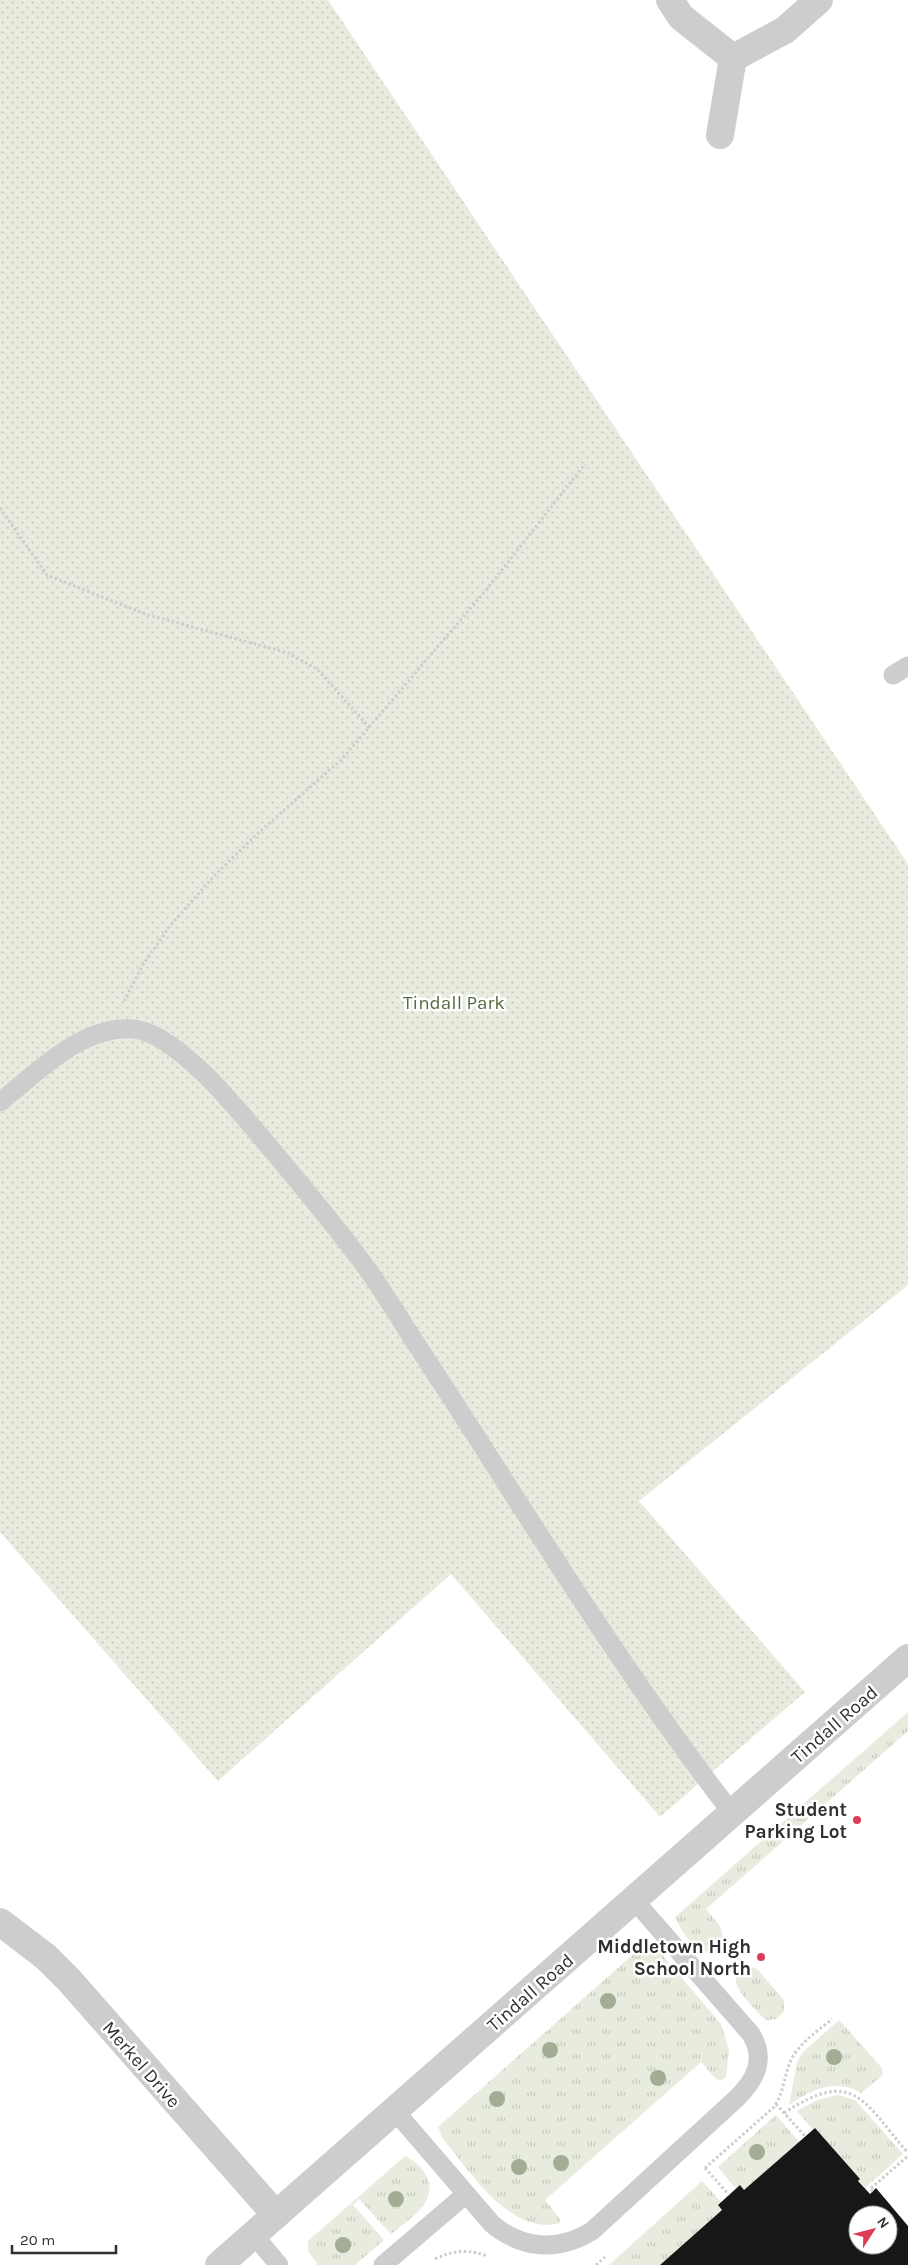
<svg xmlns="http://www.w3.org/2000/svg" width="908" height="2265" font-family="Karla,sans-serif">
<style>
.grass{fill:url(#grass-tufts)}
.park{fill:url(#park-dots)}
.building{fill:#171717;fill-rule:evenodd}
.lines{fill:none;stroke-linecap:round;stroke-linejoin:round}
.path{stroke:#cdcdcd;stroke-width:3;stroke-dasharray:2.5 2.5;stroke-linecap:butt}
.service{stroke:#cdcdcd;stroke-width:19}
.minor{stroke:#cdcdcd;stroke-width:28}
.tertiary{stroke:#cdcdcd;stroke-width:28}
.tree{fill:#a3ad95}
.poi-dot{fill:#de3b56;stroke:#fff;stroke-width:2}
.labels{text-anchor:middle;stroke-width:5;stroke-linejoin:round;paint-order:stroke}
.park-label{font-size:19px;fill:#576a3f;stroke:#fff}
.street-label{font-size:19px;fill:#303030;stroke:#fff}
.poi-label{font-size:19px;font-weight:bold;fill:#303030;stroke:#fff;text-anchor:end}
</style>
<defs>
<pattern id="grass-tufts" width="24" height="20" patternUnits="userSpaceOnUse" patternTransform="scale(1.25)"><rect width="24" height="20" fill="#e7ecde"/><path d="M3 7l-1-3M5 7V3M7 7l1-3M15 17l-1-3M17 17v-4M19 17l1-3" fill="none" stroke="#c6cbbf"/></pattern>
<pattern id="park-dots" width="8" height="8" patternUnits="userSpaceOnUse" patternTransform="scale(1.25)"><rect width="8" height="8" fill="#e7ecde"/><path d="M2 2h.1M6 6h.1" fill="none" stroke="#c6cbbf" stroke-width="1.8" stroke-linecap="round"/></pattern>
</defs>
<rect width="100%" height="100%" fill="#fff"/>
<g class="grass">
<path d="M908,1712V1731L706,1909L720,1926L724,1941L720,1947L710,1952C694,1951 681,1931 675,1917Z"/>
<path d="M646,1943L659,1951L721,2024L729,2050L726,2077L722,2080L716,2079L701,2062L545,2200L560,2219V2223C511,2237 470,2171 443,2139L438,2127Z"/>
<path d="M748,1966L757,1969L784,2000V2012L776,2019L766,2020L762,2017C751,2004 718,1976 748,1966Z"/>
<path d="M839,2020L882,2068L883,2075L861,2093C836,2078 810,2090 789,2105L797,2063L802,2053Z"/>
<path d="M838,2095L855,2100L903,2154L865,2188L815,2128L813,2130L797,2111L817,2100Z"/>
<path d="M776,2115L799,2142L744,2190L740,2185L736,2189L718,2167Z"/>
<path d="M405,2156C415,2161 422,2167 427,2177C439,2202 407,2221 391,2234L359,2199L353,2205L384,2240L355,2265H318L308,2251V2241Z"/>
<path d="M702,2181L721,2202L718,2205L722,2210L660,2265H609Z"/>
</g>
<path class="park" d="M0,0H328L908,864V1285L639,1501L805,1692L660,1817L451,1574L218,1781L0,1532Z"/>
<path class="building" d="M815,2128L860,2179L858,2181L870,2194L876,2188L908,2226V2265H660L722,2210L718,2205L740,2185L744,2190ZM858,2215H888V2245H858Z"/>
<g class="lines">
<g class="path">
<path d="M0,508L47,575L145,614L288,653L317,669L369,727"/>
<path d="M124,1001L144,963L170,926L213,877L256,835L342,759L487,589L585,464"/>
<path d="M776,2104L805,2136"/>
<path d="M784,2113C854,2067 863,2101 908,2153"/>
<path d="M705,2168L774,2107C784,2092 784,2076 791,2060C799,2043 818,2031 832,2019"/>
<path d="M705,2168L729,2195"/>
<path d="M873,2191L870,2189L908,2156"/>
<path d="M435,2259C453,2250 469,2249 487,2256"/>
<path d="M596,2265L605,2257"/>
</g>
<g class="service">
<path d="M893,675L908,666"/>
<path d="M0,1102C38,1072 82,1025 133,1029C173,1032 231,1101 256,1131C294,1176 333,1222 368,1270C389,1300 408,1332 428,1362C481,1443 532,1525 585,1605C632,1676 680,1746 732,1813"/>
<path d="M395,2111L492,2224C522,2249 558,2252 592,2231L737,2098C756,2079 766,2059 751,2034L634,1900"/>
<path d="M254,2235L279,2265"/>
<path d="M383,2265L466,2194"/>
</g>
<g class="minor">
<path d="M670,0L681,17L733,58"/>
<path d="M733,58L785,30L819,0"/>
<path d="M720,135L733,58"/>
<path d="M0,1922L46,1957L69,1980L276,2215"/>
</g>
<path class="tertiary" d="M219,2265L908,1658"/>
</g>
<g class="tree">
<circle cx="608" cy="2001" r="8"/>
<circle cx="550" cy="2050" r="8"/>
<circle cx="834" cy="2057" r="8"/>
<circle cx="658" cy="2078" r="8"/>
<circle cx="497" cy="2099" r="8"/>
<circle cx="757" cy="2152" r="8"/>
<circle cx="561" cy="2163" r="8"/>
<circle cx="519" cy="2167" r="8"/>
<circle cx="396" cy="2199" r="8"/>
<circle cx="343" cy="2245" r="8"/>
</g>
<g class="poi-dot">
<circle cx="857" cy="1820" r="5"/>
<circle cx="761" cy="1957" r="5"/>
</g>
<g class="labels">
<g class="park-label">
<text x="454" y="1009">Tindall Park</text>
</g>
<g class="street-label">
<text transform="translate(834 1724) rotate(-41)" y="7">Tindall Road</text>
<text transform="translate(530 1992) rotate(-41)" y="7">Tindall Road</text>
<text transform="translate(142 2064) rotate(49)" y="7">Merkel Drive</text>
</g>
<g class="poi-label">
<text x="847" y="1816">Student<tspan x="847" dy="22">Parking Lot</tspan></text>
<text x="751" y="1953">Middletown High<tspan x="751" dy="22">School North</tspan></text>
</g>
</g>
<g transform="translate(873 2230) rotate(54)"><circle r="24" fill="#ffffff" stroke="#acacac"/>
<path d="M0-4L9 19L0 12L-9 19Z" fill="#de3b56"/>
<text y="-8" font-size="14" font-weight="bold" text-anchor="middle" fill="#303030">N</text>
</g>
<path d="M12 2245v8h104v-8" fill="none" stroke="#303030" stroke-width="2.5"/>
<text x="20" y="2245" font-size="15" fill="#303030" stroke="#ffffff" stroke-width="4" paint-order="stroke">20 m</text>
</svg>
